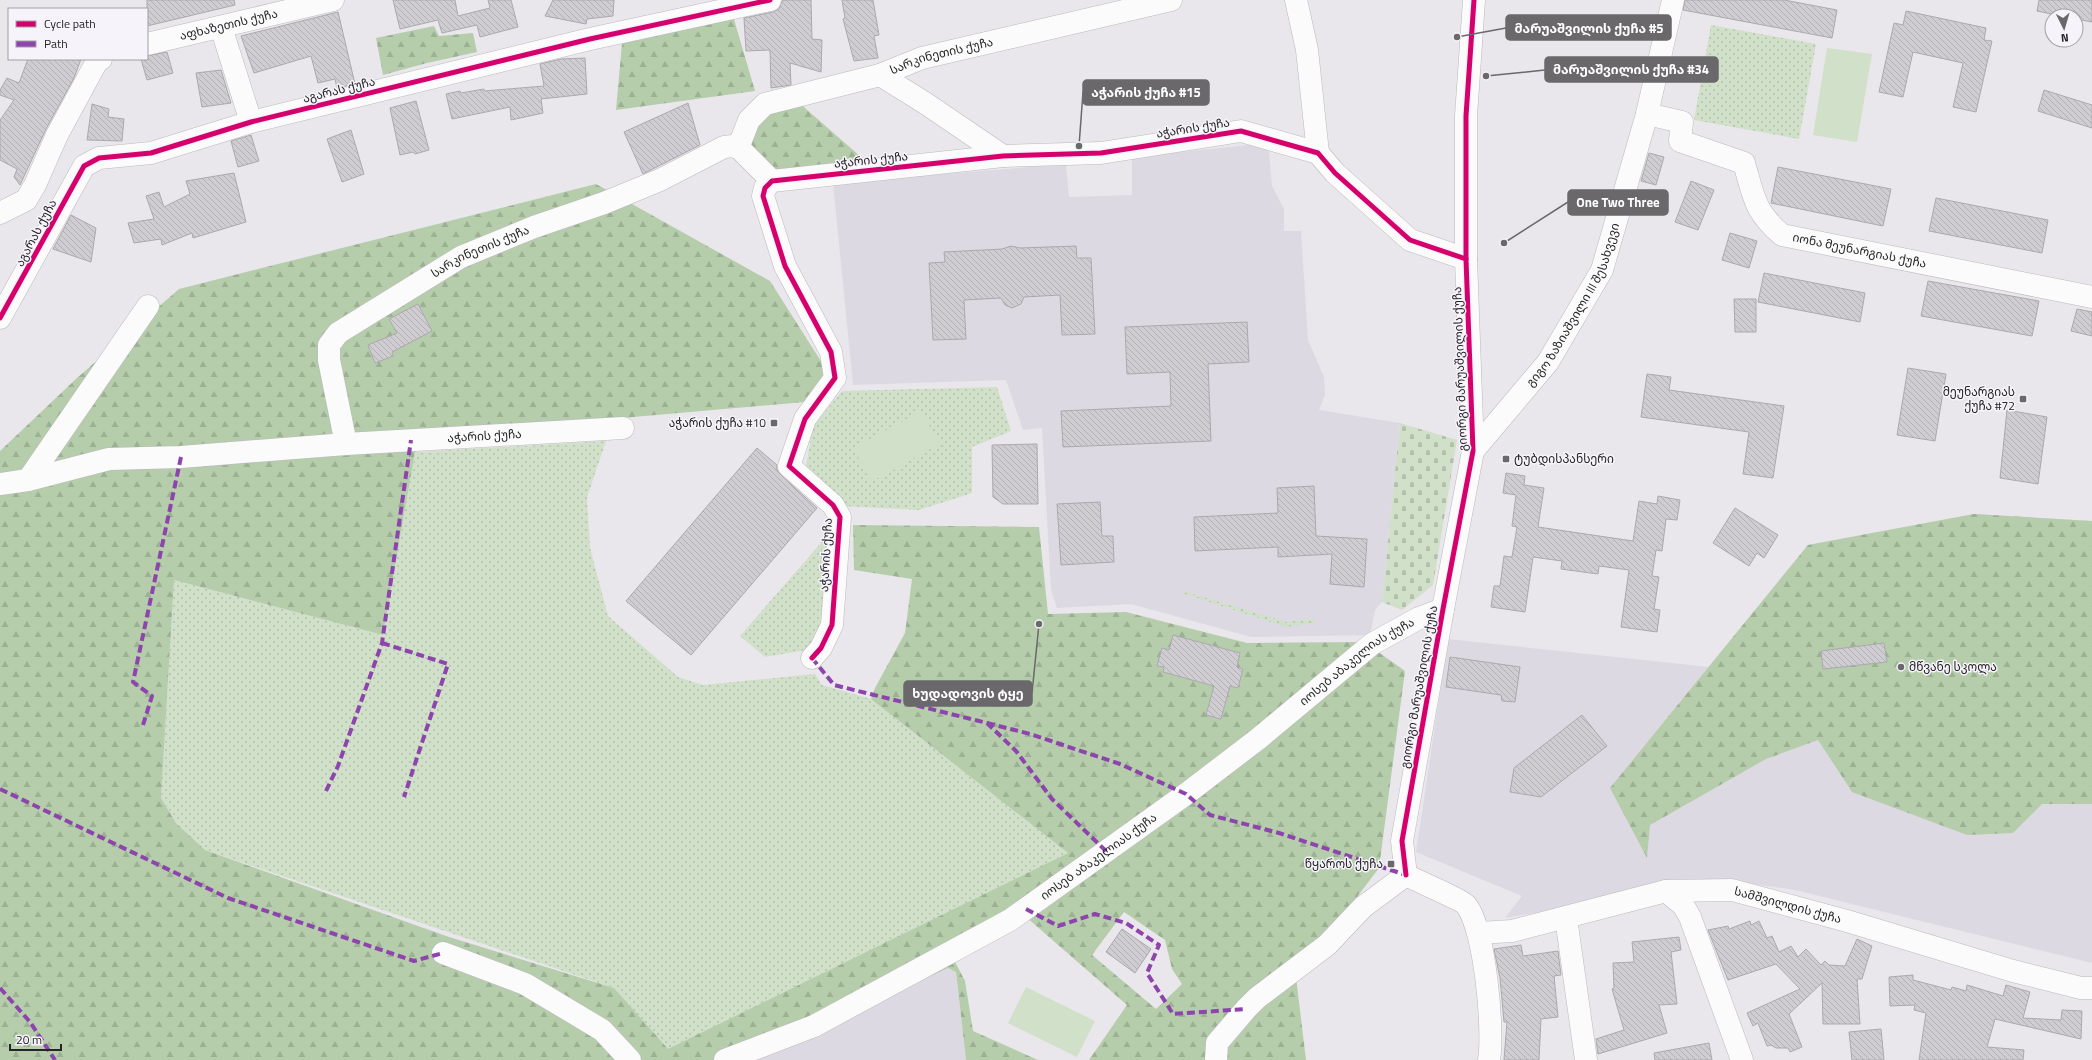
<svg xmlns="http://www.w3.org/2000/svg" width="2092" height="1060" font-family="'Titillium Web','Noto Sans Georgian',sans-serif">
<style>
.built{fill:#ddd9e2}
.green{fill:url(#green-dots)}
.forest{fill:url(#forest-firs);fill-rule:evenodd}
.cemetery{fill:url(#cemetery-stones)}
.pitch{fill:#d0e0c9}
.building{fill:url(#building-back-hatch);stroke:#aba9ad}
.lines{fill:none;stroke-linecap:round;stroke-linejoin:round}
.minor-casing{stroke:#bab9bc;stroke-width:23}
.minor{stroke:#fcfbfc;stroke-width:22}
.quiet{stroke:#8e44ad;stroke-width:4;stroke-dasharray:8 4;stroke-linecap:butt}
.cycleway-casing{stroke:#f6f3fa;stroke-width:8}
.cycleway{stroke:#d6006c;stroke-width:5}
.poi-dot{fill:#6a686b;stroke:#f6f3fa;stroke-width:1.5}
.labels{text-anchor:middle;stroke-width:3;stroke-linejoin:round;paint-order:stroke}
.street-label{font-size:12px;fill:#252426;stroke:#f6f3fa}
.poi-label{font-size:12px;fill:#252426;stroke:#f6f3fa;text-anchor:end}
.leader{fill:none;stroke:#6a686b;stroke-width:1.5}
.callout-dot{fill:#6a686b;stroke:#f6f3fa;stroke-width:1.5}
.callout{fill:#6a686b;stroke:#6a686b;stroke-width:1.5}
.callout-label{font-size:13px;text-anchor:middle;font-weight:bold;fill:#fff}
</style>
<defs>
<pattern id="green-dots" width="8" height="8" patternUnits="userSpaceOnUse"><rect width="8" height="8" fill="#d0e0c9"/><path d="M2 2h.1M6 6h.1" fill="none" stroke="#b2c0ac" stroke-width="1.8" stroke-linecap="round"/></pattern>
<pattern id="forest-firs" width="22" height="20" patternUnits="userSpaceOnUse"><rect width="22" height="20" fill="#b5cdab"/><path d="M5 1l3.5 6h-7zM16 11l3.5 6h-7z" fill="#9cb093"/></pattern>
<pattern id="cemetery-stones" width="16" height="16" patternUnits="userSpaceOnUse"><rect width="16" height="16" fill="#d0e0c9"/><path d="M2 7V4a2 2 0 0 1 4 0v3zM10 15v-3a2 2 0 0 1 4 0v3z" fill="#b2c0ac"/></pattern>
<pattern id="building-back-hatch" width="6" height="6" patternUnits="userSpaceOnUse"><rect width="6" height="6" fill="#cfcdd1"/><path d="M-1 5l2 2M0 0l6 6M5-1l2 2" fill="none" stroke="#b2b0b3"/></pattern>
</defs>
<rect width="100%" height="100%" fill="#e9e7eb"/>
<g class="built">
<path d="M1268,143L1272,186L1284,209V231H1301L1308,340L1324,377L1325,395L1319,410L1400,423L1382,602L1375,610L1370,635L1251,637L1131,604L1057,608L1051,590L1042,428L1023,430L1006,380L853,385L833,183L1066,164L1069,197L1132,195V157Z"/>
<path d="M1974,514L2092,521V963L1795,890L1718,879H1669L1568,907L1505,918L1522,896L1416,852L1448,639L1709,667L1808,545Z"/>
<path d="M948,968L956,972L966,1060H753Z"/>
</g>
<g class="green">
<path d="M1711,25L1816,44L1799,139L1694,120Z"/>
<path d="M997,387L1011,431L972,447V493L919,510L842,506L805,472L813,426L842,391Z"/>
<path d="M606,441L587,497L590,548L608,616L678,677L703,685L815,674L822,685L871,699L1068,853L667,1050L614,988L205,850L176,823L161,798L174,580L383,635L415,452Z"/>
<path d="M827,536L826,622L806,650L765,657L740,636Z"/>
<path d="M1183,591L1286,622L1313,619L1316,621L1314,623L1287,627L1185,594Z"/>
</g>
<g class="forest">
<path d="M733,16L755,91L616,110L622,43Z"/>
<path d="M434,26L439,36L473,33L477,52L427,63L383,75L376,38Z"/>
<path d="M799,101L806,109L869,164L769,171L743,144L752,121Z"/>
<path d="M596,184L770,281L831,377L805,402L429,435L415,452L383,635L174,580L161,798L176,823L205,850L449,937L614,988L668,1049L1068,853L871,699L875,688L905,633L912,579L854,570L853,525L1039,527L1048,614L1126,612L1247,643L1364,642L1405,671L1379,868L1296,977L1306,1060H1089L1127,1005L1026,917L953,958L965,981L973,1031L1038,1060H966L956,972L948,968L753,1060H0V451L77,378L179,289ZM1124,912L1165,940L1172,969L1182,984L1156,1009L1092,955Z"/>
<path d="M1974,514L2092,521V804H2042L2013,833L1967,835L1852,792L1818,740L1766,759L1650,825L1647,858L1610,788L1808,545Z"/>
</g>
<path class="cemetery" d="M1400,423L1457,440L1433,585L1402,610L1382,602Z"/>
<g class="pitch">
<path d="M1827,48L1872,54L1857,142L1813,135Z"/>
<path d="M921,411L940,444L871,482L853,448Z"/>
<path d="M1026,987L1095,1021L1077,1057L1008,1023Z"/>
</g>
<g class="building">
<path d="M147,0H234L235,5L147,26Z"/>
<path d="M393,0H455L458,16L490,8L488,0H511L518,27L480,37L477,25L442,33L438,20L400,29Z"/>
<path d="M553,0H614L613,16L587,19L586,24L545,16Z"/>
<path d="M786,0H811L812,39L822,40L821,72L790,63L791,85L771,88L770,50L746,51L744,18L773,12L779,9L782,1Z"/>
<path d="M842,0H873L879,35L874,36L878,58L854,61L843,19L845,18Z"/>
<path d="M1685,0H1784L1837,10L1832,38L1683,10Z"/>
<path d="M2039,0H2092V22L2076,19V16H2061L2037,11Z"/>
<path d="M1906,11L1986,28L1984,40L1992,41L1976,112L1953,107L1963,63L1913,52L1903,97L1879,92L1894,23L1903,25Z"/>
<path d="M338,12L355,84L337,88L335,79L318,83L311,56L254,73L241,36Z"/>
<path d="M167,52L173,73L147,80L141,59H147V56Z"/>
<path d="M585,58L587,94L541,99L543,113L511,120L510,107L452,119L446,94L460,91L461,93L484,89V91L544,86L540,64L561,59Z"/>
<path d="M28,59H81L74,78L46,129L20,185L14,177L17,169L0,160V120L14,100L0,95V90L7,78L19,83Z"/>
<path d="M221,70L231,103L202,107L196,73Z"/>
<path d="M2044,90L2092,105V128L2038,111Z"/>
<path d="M416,101L429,150L415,154L413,152L400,155L390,108Z"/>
<path d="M688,103L700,145L643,174L624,132Z"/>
<path d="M92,104L109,109L108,117L124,119L122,141L87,140Z"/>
<path d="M351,130L364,174L342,182L327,139Z"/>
<path d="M251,135L259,161L238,167L231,141Z"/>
<path d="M1649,153L1664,157L1656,185L1641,181Z"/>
<path d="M1778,167L1891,189L1883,226L1771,203Z"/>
<path d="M234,173L246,222L193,238L192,233L162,245L161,239L134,243L128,223L154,219L146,196L159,192L164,207L190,194L186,181Z"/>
<path d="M1691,181L1714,190L1698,230L1675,222Z"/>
<path d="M1936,198L2048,220L2042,253L1929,231Z"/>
<path d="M71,215L96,228L91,262L53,249Z"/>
<path d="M1730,233L1757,241L1749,268L1722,260Z"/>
<path d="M1011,246L1020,248L1076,246L1077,258H1091L1095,334L1062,335L1060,295L1024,297L1021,304L1012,308L1005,305L1001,298L964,300L966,339L933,340L929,263L945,262L944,252L1002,249Z"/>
<path d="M1764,273L1865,293L1860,322L1758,302Z"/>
<path d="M1928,281L2039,301L2032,336L1921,316Z"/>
<path d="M1734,299H1756V332H1735Z"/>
<path d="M418,304L432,331L392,352L393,356L375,363L368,345L397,333L389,319Z"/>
<path d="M2077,309L2092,312V336L2071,331Z"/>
<path d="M1247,322L1249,362L1208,364L1211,441L1063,447L1061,411L1171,406L1170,372L1127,374L1125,327Z"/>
<path d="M1908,368L1946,374L1935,441L1897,435Z"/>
<path d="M1647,374L1671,377L1669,390L1784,406L1773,478L1743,474L1749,432L1641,417Z"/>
<path d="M2007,410L2047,417L2038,484L2000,478Z"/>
<path d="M1037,444L1038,504H1003L993,497L992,445Z"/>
<path d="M757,448L777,465V470L781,475L817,508L691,655L626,601Z"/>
<path d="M1506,473L1525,476L1524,485L1544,488L1538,527L1633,541L1639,501L1657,504L1658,496L1680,500L1677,520L1666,519L1662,551L1656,550L1652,576L1659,577L1654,609L1660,610L1657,632L1621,627L1629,570L1599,566L1598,574L1561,569L1562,561L1533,557L1525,612L1491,607L1494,586H1500L1504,556L1512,557L1517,527L1512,526L1516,495L1503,493Z"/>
<path d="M1314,486L1316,536L1367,539L1364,587L1330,584L1332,554L1278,557V547L1195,551L1194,517L1278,513L1277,488Z"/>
<path d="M1100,502L1102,536H1113L1114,562L1061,565L1057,504Z"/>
<path d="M1735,508L1778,535L1764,558L1757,553L1749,566L1713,543Z"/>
<path d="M1173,635L1240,653L1237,667L1243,669L1238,688L1230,686L1221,719L1206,715L1214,686L1163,672L1164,667L1157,666L1162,648L1169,650Z"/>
<path d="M1884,643L1887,662L1823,669L1821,651Z"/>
<path d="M1450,657L1520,667L1515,702L1502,701L1501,695L1446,687Z"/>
<path d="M1582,715L1607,746L1541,797L1510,792L1514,768Z"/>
<path d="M1750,921L1751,925L1759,921L1767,938L1772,936L1779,952L1791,946L1798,957L1806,949L1821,965L1825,961L1829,965L1845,966L1857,939L1872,946L1862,979H1857L1860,1024H1823L1822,983L1789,1014L1802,1047L1790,1052L1788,1048H1776L1771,1045L1767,1046L1758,1023L1753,1026L1747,1013L1800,989L1776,964L1728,980L1708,930L1728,926L1729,929Z"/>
<path d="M1122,929L1151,949L1135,973L1106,952Z"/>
<path d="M1679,937L1681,950L1671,952L1677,1004L1659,1005L1667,1033L1598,1054L1596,1039L1624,1030L1612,989L1614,988L1613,963L1634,962L1632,942Z"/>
<path d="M1521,945L1523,956L1558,951L1561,975L1554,976L1558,1017L1541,1019L1539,1060H1504L1507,1022H1504L1500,978L1494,949Z"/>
<path d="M1913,975V980L1951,990L1952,987L1966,991L1967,985L2003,996L2006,985L2030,992L2023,1018L2061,1020L2062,1010L2082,1011L2081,1039L1995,1019L1987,1047L2024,1050L2023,1060H1919L1926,1013L1914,1010L1915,1005L1890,1006L1889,977Z"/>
<path d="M1881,1029L1884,1060H1852L1849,1032Z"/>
<path d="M1709,1043L1712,1060H1655L1654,1053Z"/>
</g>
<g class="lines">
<defs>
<g id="minor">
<path d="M1296,0L1307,50L1318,153"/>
<path d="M221,27L251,122"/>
<path id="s1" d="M147,44L333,0"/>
<path d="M880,75L925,103L1003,156"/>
<path id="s2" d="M1647,114L1682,122L1680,141L1744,163C1754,197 1754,211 1782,235L2092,297"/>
<path id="s3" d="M738,148L749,120L765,104L880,75L922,58L1171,0"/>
<path d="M0,213L26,200L35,185L57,135L96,63L101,59"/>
<path d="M0,318L84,166L99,158L151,153L251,122L590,39L770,0"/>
<path id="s4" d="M346,444L329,360V345L338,333L461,257L534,227L604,203L660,180L724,147L733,146L740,149L772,181"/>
<path id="s5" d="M1473,451L1548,362L1602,270L1647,114L1673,0"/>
<path id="s6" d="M28,480L109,459L181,457L346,444L623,428"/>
<path d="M0,484L28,480L148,306"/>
<path d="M812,658L821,648L832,625L840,517L833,505L789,466L805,419L835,378L831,352L785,266L763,196L765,188L772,181L1003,156L1101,153L1241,131L1318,153L1335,173L1410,240L1466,259"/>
<path d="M1406,875L1402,841L1443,609L1473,451L1466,259V116L1474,0"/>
<path d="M1406,875C1415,880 1462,900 1466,905C1485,928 1494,1030 1489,1060"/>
<path d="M1666,891L1683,905L1690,917L1742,1060"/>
<path d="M1566,918L1586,1060"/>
<path id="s7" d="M1479,933L1512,931L1666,891L1732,890L1847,921L2013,971L2081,988H2092"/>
<path d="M443,953L525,984L602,1030L630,1060"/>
<path id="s8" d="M725,1060L814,1026L1010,920L1186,794L1258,739L1372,644L1419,618L1443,609"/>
<path d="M1216,1060L1217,1043L1246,1009L1257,998L1327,945L1363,907L1406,875"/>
</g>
</defs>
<use href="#minor" class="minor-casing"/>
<use href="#minor" class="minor"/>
<g class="quiet">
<path d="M382,643L448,664L404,797"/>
<path d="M812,658L834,685L987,723L1016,751L1052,799L1106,851"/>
<path d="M987,723L1030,734L1120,764L1186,794L1210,815L1279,833L1406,875"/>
<path d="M143,725L152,696L133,682L181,457"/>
<path d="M0,789L228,898L414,961L443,953"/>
<path d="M326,791L338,766L382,643L411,440"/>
<path d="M1026,909L1058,926L1095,914L1126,923L1159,945L1147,973L1173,1014L1246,1009"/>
<path d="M0,988L30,1022L55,1060"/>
</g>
<defs>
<g id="cycleway">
<path d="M0,318L84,166L99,158L151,153L251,122L590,39L770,0"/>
<path d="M812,658L821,648L832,625L840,517L833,505L789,466L805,419L835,378L831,352L785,266L763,196L765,188L772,181L1003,156L1101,153L1241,131L1318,153L1335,173L1410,240L1466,259"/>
<path d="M1406,875L1402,841L1443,609L1473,451L1466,259V116L1474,0"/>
</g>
</defs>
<use href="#cycleway" class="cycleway-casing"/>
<use href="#cycleway" class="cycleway"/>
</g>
<g class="poi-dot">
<rect x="2019" y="395" width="8" height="8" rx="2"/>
<rect x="770" y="419" width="8" height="8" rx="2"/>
<rect x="1502" y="455" width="8" height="8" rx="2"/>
<circle cx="1901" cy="667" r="4"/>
<rect x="1387" y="860" width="8" height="8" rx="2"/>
</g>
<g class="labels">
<g class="street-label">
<text dy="4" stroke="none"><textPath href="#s1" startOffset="84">აფხაზეთის ქუჩა</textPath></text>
<text dy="4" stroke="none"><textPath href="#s3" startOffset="236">სარკინეთის ქუჩა</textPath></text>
<text transform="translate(339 90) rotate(-14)" y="4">აგარას ქუჩა</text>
<text transform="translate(1193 128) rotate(-9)" y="4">აჭარის ქუჩა</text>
<text transform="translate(871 160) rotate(-6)" y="4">აჭარის ქუჩა</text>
<text transform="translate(36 233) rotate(-62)" y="4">აგარას ქუჩა</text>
<text dy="4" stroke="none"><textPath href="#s2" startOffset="285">იონა მეუნარგიას ქუჩა</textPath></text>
<text dy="4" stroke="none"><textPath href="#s4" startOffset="280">სარკინეთის ქუჩა</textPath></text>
<text dy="4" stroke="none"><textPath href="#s5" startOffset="179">გიგო ზაზიაშვილი III შესახვევი</textPath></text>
<text transform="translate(1460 369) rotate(-92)" y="4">გიორგი მარუაშვილის ქუჩა</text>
<text dy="4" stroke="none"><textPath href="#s6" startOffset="460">აჭარის ქუჩა</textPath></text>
<text transform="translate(826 555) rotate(-87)" y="4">აჭარის ქუჩა</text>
<text dy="4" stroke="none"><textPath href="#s8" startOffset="751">იოსებ აბაკელიას ქუჩა</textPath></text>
<text transform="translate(1419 687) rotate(-80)" y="4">გიორგი მარუაშვილის ქუჩა</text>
<text dy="4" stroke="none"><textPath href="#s8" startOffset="427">იოსებ აბაკელიას ქუჩა</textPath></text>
<text dy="4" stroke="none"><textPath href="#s7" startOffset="316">სამშვილდის ქუჩა</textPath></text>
</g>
<g class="poi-label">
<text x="2015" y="396">მეუნარგიას<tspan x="2015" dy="14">ქუჩა #72</tspan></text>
<text x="766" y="427">აჭარის ქუჩა #10</text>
<text x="1514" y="463" text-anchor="start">ტუბდისპანსერი</text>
<text x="1909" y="671" text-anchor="start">მწვანე სკოლა</text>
<text x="1383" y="868">წყაროს ქუჩა</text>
</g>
</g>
<path class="leader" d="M1457 37L1506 28M1486 76L1545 70M1079 146L1083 92M1504 243L1568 202M1039 624L1032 693"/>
<g class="callout-dot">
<circle cx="1457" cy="37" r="4"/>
<circle cx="1486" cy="76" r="4"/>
<circle cx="1079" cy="146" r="4"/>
<circle cx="1504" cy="243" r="4"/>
<circle cx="1039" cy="624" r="4"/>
</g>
<g class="callout">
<rect x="1506" y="15" width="165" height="25" rx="4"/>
<rect x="1545" y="57" width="173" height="25" rx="4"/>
<rect x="1083" y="80" width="126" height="25" rx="4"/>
<rect x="1568" y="190" width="100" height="25" rx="4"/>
<rect x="904" y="681" width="128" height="25" rx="4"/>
</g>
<g class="callout-label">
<text x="1589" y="33">მარუაშვილის ქუჩა #5</text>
<text x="1631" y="74">მარუაშვილის ქუჩა #34</text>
<text x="1146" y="97">აჭარის ქუჩა #15</text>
<text x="1618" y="207">One Two Three</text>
<text x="968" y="698">ხუდადოვის ტყე</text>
</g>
<rect x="8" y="8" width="140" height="52" fill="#f6f3fa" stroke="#a2a0a5"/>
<rect x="16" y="21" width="20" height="6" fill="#d6006c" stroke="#a2a0a5"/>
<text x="44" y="28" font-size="12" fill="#252426">Cycle path</text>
<rect x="16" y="41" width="20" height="6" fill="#8e44ad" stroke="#a2a0a5"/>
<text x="44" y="48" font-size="12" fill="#252426">Path</text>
<g transform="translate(2064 28) rotate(175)"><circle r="19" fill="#f6f3fa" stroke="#a2a0a5"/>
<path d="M0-3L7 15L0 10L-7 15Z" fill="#6a686b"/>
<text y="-6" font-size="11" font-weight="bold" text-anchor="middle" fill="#252426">N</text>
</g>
<path d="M10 1044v6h51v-6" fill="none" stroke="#252426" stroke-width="2"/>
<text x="16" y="1044" font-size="12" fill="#252426" stroke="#f6f3fa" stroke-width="3" paint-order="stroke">20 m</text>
</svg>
